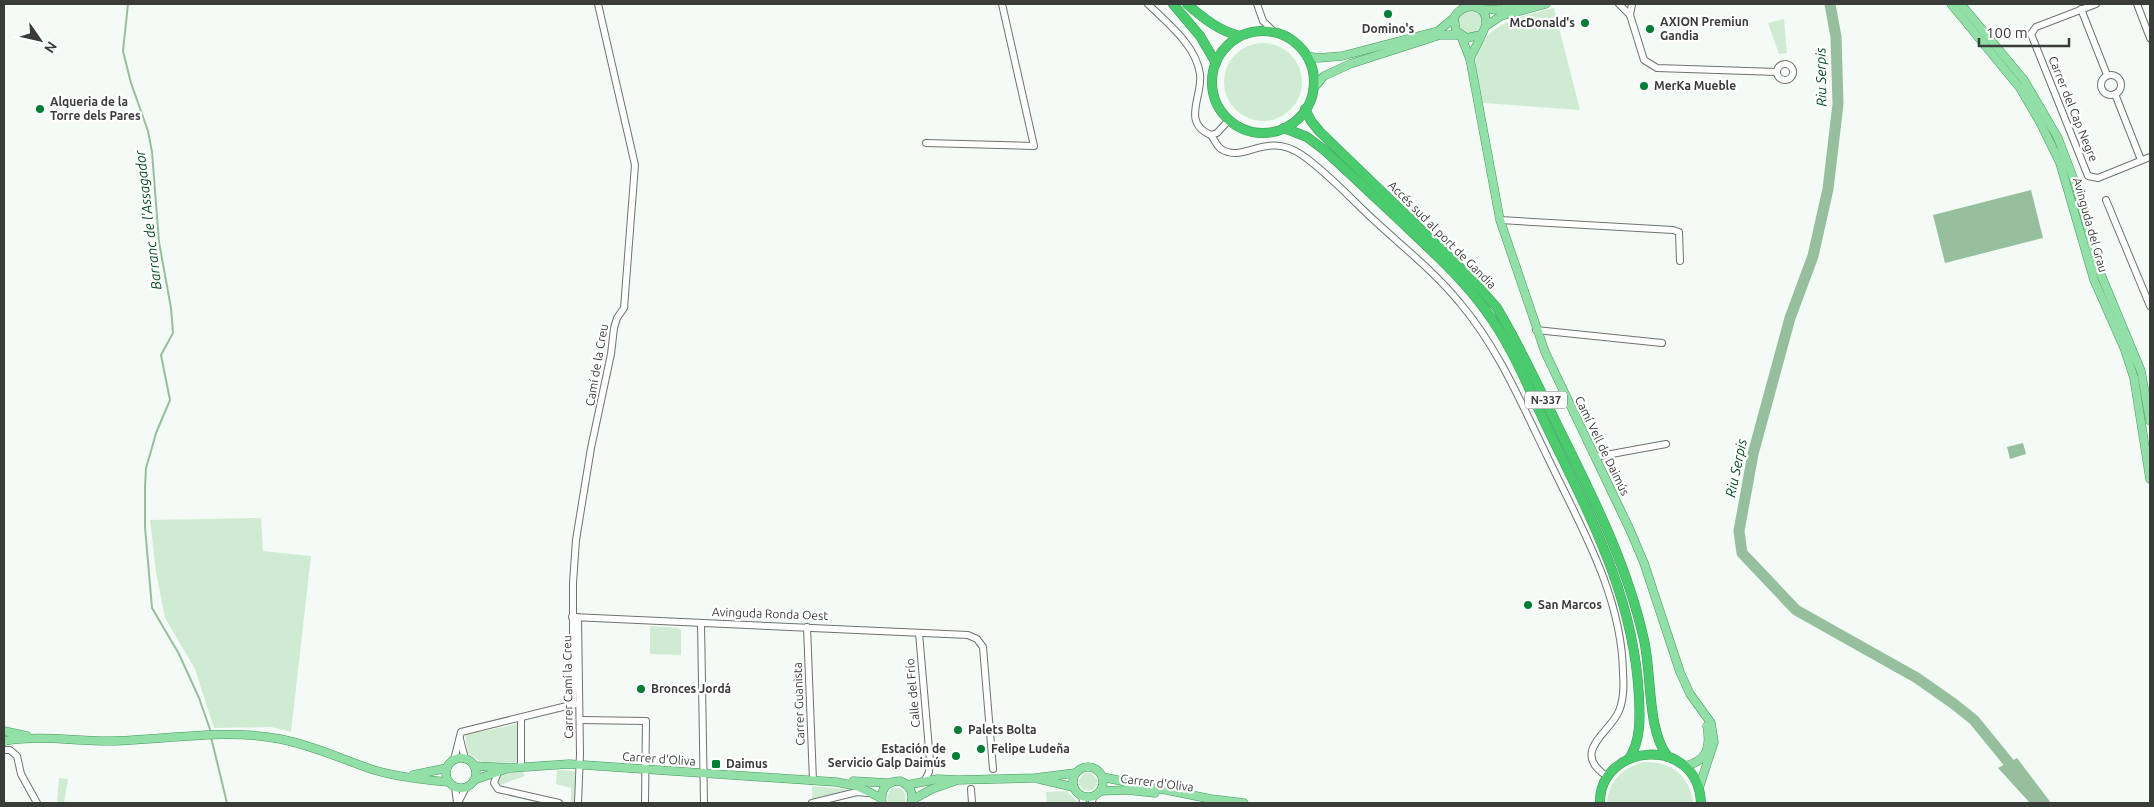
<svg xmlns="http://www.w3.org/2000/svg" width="2154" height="807" font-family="Ubuntu,sans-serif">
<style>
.green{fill:#cfecd3}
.water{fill:#96c09d}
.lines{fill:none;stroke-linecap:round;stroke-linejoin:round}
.stream{stroke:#96c09d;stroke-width:2}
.river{stroke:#96c09d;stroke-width:11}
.minor-casing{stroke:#6e736e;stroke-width:8}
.major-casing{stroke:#44995c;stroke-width:9}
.highway-casing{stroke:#44995c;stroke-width:10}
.minor{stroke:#fff;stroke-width:6}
.major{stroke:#92e0a8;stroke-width:8}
.highway{stroke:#49cb6e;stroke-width:9}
.poi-dot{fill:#007e36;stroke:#fff;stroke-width:2}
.labels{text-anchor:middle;stroke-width:4.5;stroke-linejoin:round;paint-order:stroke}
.shield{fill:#fff;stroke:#757675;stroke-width:1}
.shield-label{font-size:11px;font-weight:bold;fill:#3a3c3a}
.poi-label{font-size:12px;font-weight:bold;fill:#3a3c3a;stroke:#fff;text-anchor:start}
.street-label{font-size:12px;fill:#3a3c3a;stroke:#fff}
.water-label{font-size:14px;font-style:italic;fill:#044b1f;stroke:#fff}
</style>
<rect width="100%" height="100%" fill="#f4faf5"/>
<g class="green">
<path d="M1554,8L1580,110L1483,103C1481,92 1474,71 1476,61C1482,22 1524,16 1554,8Z"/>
<circle cx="1470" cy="22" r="12"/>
<path d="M1784,19L1787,53L1779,54L1768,23Z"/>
<circle cx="1263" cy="82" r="39"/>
<path d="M261,518L263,551L311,556L291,732L271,727L214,728L195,669L165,618L156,572L150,520Z"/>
<path d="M650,626L678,628L681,630V655L650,654Z"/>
<path d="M517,724V762C495,763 485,767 468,753L465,735Z"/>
<path d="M1644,762C1671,761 1690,776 1693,803H1607C1608,781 1624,767 1644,762Z"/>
<path d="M557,770L575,771V803H571V788L556,784Z"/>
<path d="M522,771L525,776L500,785L498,779L502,774Z"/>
<circle cx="1088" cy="782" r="9"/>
<path d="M59,778L68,779L64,803H57Z"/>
<path d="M812,786L845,789L846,791L812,799Z"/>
<path d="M892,788C903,786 909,794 904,803L888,802L887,796Z"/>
<path d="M1066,791L1079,803H1047L1046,792Z"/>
</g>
<g class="water">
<path d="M2031,190L2043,238L1945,263L1933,215Z"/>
<path d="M2023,443L2026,454L2010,459L2007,447Z"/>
<path d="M2017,758L2051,803H2030L1998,768Z"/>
</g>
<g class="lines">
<g class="stream">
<path d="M128,4L123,51L131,83L148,131L152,152L159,242L171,308L173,333L161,355L170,400L156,433L151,451L146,468L145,487V527L152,608L179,654L199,698L211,732"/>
<path d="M211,737L227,803"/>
</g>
<path class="river" d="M1830,4L1836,37L1838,104L1828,189L1813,256L1790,318L1753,454L1739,531L1742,553L1796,610L1917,678L1954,704L1974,720L2018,774"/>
<defs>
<g id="minor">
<path d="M1148,4C1167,23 1196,45 1200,74C1203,96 1181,123 1211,135L1217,133L1229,120"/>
<path d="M1257,4L1263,21L1274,32"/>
<path d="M1619,4L1630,15L1644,60L1657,68L1777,72"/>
<path d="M2096,4L2036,27L2031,34L2088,176L2098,178L2150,157"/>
<path d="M2137,4L2150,38"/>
<path d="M2081,9L2107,75"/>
<path d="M1630,15L1632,4"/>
<circle cx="1785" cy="72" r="8"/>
<circle cx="2111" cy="85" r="10"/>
<path d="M2115,94L2141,160"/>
<path d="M1211,135C1214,139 1217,146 1221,149C1244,164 1266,130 1302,155C1328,173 1351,199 1375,221C1403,247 1436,273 1460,303C1499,349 1522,405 1548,458C1581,527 1622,596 1623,673C1624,686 1624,699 1619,711C1610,733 1569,752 1608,777"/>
<path d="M926,143L1034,146L1002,4"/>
<path d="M2106,200L2150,306"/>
<path d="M1500,220L1673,230L1679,232L1680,261"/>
<path d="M1536,330L1662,343"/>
<path d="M1595,457L1666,444"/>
<path d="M572,617L968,635L977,639L983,647L993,769"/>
<path d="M578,617L580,754L578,803"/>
<path d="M701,623L704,803"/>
<path d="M807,627L813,781"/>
<path d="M919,633L930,761L929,772L925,780"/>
<path d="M573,705V583L576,540L591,448L611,354L614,328L617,318L624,308L635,165L598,4"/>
<path d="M521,719V767"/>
<path d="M580,720L646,721L645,803"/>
<path d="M460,739L465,759"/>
<path d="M4,750H10L17,756L21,774L37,803"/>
<path d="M454,760L461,732L575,704"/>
<path d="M498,772L494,783L498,789L559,803"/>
<path d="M455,787L457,803"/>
<path d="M971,789L972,803"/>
<path d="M1082,796L1083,803"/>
<path d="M458,803L466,787"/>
<path d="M812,803L857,792L867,793"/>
<path d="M1092,803L1093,796"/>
</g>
<g id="major">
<path d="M1951,4L2020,88L2041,124L2060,163L2094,280L2125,350L2134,378L2150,479"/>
<path d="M1961,4L2024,80L2058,138L2077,188L2099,270L2141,371L2150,421"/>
<path d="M1480,9L1500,10L1524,4"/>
<path d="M1486,26L1501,16L1546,4"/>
<path d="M1461,36L1470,59L1500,220L1545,352L1630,530L1644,563L1680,672L1690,694L1711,723L1714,742L1699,788"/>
<path d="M1306,56L1318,58L1342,56L1438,31L1454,18"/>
<path d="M1470,59C1473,51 1486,29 1486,23C1487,2 1461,2 1454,18L1456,31L1467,38L1480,35"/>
<path d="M1313,89L1324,76L1350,64L1440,35H1459"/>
<path d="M4,731L27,736"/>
<path d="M4,741C39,735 74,741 110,741C166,740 225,728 280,739C313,745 343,760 374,770C398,777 424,780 449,782"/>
<circle cx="461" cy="773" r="15"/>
<path d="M474,766L511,768L569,764L836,782L857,786L881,798"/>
<path d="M1685,766C1707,761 1711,748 1707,726"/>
<circle cx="1088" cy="782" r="15"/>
<path d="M413,775L447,768"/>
<path d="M1102,777L1211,799L1244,803"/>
<path d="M1039,779L1073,787"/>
<path d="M474,780L506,769"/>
<path d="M853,781L888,783"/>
<path d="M907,785L938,779L957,780L1035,778L1075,773"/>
<path d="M1100,791L1127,790L1155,793"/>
<path d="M912,800L932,789L955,781"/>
<path d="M882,802C880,789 887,781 900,781C910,785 914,793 911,803"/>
</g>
<g id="highway">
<path d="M1173,4L1200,36L1216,63"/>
<path d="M1187,4C1203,18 1219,31 1240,36"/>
<circle cx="1263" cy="82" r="51"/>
<path d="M1305,109L1311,121L1320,132L1469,276L1497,308L1505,322C1526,359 1544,398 1563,437C1596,503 1628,568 1644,640C1652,675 1647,731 1668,757"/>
<path d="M1284,128L1307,137L1323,149C1353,176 1382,204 1411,231C1437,256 1465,281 1486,311C1513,347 1529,390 1549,431C1591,518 1634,597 1639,697C1640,718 1641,740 1629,759"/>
<path d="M1600,803C1599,743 1698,734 1701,803"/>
</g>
</defs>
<use href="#minor" class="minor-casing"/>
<use href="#major" class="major-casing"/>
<use href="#highway" class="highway-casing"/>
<use href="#minor" class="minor"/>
<use href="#major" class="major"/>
<use href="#highway" class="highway"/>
</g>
<g class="poi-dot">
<circle cx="1388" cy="14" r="5"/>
<circle cx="1585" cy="23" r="5"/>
<circle cx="1650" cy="29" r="5"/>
<circle cx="1644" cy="86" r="5"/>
<circle cx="40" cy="109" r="5"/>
<circle cx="1528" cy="605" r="5"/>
<circle cx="641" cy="689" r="5"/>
<circle cx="958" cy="730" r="5"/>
<circle cx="981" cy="749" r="5"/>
<circle cx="956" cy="756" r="5"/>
<rect x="711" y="759" width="10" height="10" rx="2.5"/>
</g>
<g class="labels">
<rect class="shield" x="1525" y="391.5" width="42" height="17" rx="4"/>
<g class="shield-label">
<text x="1546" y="404">N-337</text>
</g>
<g class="poi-label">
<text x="1660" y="26">AXION Premiun<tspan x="1660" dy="14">Gandia</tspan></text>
<text x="1575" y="27" text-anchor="end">McDonald's</text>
<text x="1388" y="33" text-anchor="middle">Domino's</text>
<text x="1654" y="90">MerKa Mueble</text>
<text x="50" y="106">Alqueria de la<tspan x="50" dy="14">Torre dels Pares</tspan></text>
<text x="1538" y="609">San Marcos</text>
<text x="651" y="693">Bronces Jordá</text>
<text x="968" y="734">Palets Bolta</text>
<text x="946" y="753" text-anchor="end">Estación de<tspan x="946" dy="14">Servicio Galp Daimús</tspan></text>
<text x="991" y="753">Felipe Ludeña</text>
<text x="726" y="768">Daimus</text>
</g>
<g class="street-label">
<text transform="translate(2073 109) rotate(68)" y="4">Carrer del Cap Negre</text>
<text transform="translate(2090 225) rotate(74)" y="4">Avinguda del Grau</text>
<text transform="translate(1442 235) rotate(45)" y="4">Accés sud al port de Gandia</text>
<text transform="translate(597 365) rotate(-80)" y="4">Camí de la Creu</text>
<text transform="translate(1602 446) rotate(64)" y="4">Camí Vell de Daimús</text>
<text transform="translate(770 614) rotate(2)" y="4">Avinguda Ronda Oest</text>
<text transform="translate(568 687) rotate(-91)" y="4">Carrer Camí la Creu</text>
<text transform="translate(913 693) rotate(-95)" y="4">Calle del Frío</text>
<text transform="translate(799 704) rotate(-92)" y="4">Carrer Guanista</text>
<text transform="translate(659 759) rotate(4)" y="4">Carrer d'Oliva</text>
<text transform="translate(1157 783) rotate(7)" y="4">Carrer d'Oliva</text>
</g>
<g class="water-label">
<text transform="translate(1821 77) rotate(-91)" y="5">Riu Serpis</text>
<text transform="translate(148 220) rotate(-97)" y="5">Barranc de l'Assagador</text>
<text transform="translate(1736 468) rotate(-78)" y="5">Riu Serpis</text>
</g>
</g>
<rect width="2154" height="807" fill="none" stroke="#3a3c3a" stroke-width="10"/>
<g transform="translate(40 40) rotate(124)" stroke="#ffffff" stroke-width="4" paint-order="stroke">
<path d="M0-4L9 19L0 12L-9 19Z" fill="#3a3c3a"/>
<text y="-8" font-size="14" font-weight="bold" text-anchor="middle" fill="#3a3c3a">N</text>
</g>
<path d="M1979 38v8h90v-8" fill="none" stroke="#3a3c3a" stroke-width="2.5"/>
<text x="1986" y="38" font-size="15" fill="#3a3c3a" stroke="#ffffff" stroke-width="4" paint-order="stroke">100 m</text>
</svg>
